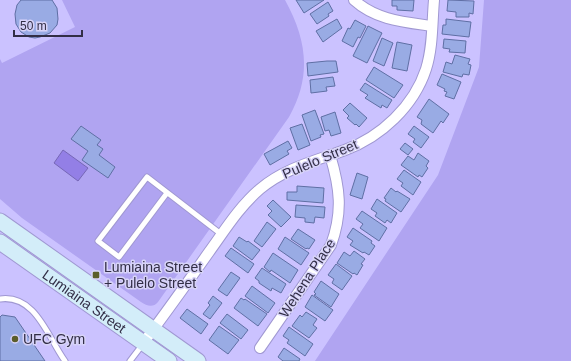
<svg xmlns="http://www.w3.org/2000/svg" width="571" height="361" font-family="Helvetica,sans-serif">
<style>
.green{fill:#b0a4f1}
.water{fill:#937fe6;stroke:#7667b6}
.building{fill:#99abe4;stroke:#5f6fa4}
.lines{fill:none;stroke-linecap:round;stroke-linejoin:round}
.service-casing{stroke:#a098d2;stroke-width:7}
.minor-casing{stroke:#a098d2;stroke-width:12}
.secondary-casing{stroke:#a098d2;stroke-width:17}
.service{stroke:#fff;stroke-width:5}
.minor{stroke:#fff;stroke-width:10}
.secondary{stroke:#d3edf9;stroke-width:15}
.poi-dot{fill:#5b5d2a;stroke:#d7d3f8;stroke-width:1.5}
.labels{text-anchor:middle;stroke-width:3;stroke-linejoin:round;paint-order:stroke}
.street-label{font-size:14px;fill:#322e46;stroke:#d7d3f8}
.poi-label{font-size:14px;fill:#322e46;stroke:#d7d3f8;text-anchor:start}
</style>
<rect width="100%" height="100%" fill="#cbc2ff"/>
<g class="green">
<path d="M62,0H285C307,40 312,76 289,117L158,302C153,308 147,306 141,302L22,218L0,199V59L2,63L75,27Z"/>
<path d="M484,0H571V361H315L438,175L479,67Z"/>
</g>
<path class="water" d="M63,150L88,168L78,181L54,163Z"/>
<g class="building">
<path d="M21,0H52L57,8L58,19L57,25L50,33L40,37L35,38L29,37L21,32L16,24L15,14L17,5Z"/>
<path d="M296,0H324L304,13Z"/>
<path d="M392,0H414L413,11L397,10V6H392Z"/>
<path d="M448,0L474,1L473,14L469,13V17H456V12L447,11Z"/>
<path d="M328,2L333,11L328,14L329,16L317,24L310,14Z"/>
<path d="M337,19L342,28L323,42L316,31Z"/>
<path d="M446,19L471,22L469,37L442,34L443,25H446Z"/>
<path d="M355,20L366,26L360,38L358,37L353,47L342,41L348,28L350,29Z"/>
<path d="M368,26L382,33L367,63L353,56Z"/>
<path d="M382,38L393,43L384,66L373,61Z"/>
<path d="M444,39L466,41L465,53L449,52L450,49L443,48Z"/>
<path d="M397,42L412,45L407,71L392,68Z"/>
<path d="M455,55L470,59L468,64L471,65L469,75L463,74L462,77L443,72L446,62L452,64Z"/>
<path d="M327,61H336L338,72L308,76L307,63Z"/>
<path d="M374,67L403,85L394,98L366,80Z"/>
<path d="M442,74L461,82L454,99L445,96L447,92L444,91L445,89L437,85Z"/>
<path d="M333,77L335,86L326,87L327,91L311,93L310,80Z"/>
<path d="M365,83L392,100L387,108L382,105L381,108L365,98L368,95L360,90Z"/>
<path d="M429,99L449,114L443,123L441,121L433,133L421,124L422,120L417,117Z"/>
<path d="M350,103L367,118L359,127L356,124L355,125L347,118L349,116L343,110Z"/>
<path d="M315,110L324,134L320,135L321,137L311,141L302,115Z"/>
<path d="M335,112L341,133L331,136L329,130L325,131L321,117Z"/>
<path d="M302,124L310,145L298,150L290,128Z"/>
<path d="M81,126L101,140L97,145L103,149L99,155L115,167L108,178L82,160L88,151L71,139Z"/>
<path d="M414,126L429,137L421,148L413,142L415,139L408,134Z"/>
<path d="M288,141L292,148L287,151L289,154L270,165L264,154Z"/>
<path d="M405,143L413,149L408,155L400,149Z"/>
<path d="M418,153L429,161L426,166L428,168L422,177L419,175L418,177L401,165L408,156L414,160Z"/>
<path d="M404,170L421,182L413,195L401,186L403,183L397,179Z"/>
<path d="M357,173L368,177L362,199L350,195Z"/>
<path d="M297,186L324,188L323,203L287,200V192H297Z"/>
<path d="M391,188L396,192L397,191L410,199L401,212L385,201L386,199L384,198Z"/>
<path d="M377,199L397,213L391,223L387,220L385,223L375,216L377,213L371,209Z"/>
<path d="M273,200L291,217L281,227L268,215L272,211L267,206Z"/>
<path d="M296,205L325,207L324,218L315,217L314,223L305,222V218L295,217Z"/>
<path d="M362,211L387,228L379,241L360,228L363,224L356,219Z"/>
<path d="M267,222L276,229L262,247L254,241Z"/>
<path d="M353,228L372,241L371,243L375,246L369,255L364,252L363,253L350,245L353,241L347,237Z"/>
<path d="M298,229L315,240L309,249L307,248L306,249L291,239Z"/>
<path d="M239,237L247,242L248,241L260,250L252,260L233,246Z"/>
<path d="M285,237L309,253L301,265L278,249Z"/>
<path d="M231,248L254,264L248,273L225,256Z"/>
<path d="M354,251L365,259L361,264L363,265L357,275L354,273L353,274L337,263L344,252L350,256Z"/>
<path d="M273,253L298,270L290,283L271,270L270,272L264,267Z"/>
<path d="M336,264L352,276L342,290L332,283L334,279L328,275Z"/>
<path d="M262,268L286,284L281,293L272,288L271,291L259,283V281L255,278Z"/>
<path d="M231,272L240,278L227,296L218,290Z"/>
<path d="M321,281L339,294L331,307L314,295L316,294L314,292Z"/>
<path d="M252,286L275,303L268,313L245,296Z"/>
<path d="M312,295L333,310L325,321L305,307Z"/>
<path d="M213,296L222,303L210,319L203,314L210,305L208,303Z"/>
<path d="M241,298L244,300L245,299L267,314L258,326L234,308Z"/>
<path d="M187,309L208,324L201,334L180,318Z"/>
<path d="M306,312L317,319L313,325L317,328L309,338L292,326L300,315L302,317Z"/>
<path d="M227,314L248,330L241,339L220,323Z"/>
<path d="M2,315L15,317L45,361H0V317Z"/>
<path d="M219,326L239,340L228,354L209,340Z"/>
<path d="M289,327L313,344L305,356L287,343L289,340L283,336Z"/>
<path d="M284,348L300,359L299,361H283L278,357Z"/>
</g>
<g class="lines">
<defs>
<g id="service">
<path d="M167,193L119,257L98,241L147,177L221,234"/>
<path d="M0,299C36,294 48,338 65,361"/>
<path d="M130,361L143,344"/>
</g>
<g id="minor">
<path d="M354,0C376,20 404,22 432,26"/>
<path d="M143,343C166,313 187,283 209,252C225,230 239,207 260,189C285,168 315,161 345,150C381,137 414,106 426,69C433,47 432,23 434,0"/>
<path d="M260,348L331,245C343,212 340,188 330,155"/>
</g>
<g id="secondary">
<path d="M0,221L198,361"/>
<path id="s1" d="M0,242L169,361"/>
</g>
</defs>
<use href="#service" class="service-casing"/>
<use href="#minor" class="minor-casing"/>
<use href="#secondary" class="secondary-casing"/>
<use href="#service" class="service"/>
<use href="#minor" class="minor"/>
<use href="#secondary" class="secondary"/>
</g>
<g class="poi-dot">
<rect x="92" y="271" width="8" height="8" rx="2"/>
<circle cx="15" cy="339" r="4"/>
</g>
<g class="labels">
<g class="street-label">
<text transform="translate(320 159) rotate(-23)" y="5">Pulelo Street</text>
<text transform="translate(307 278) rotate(-57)" y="5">Wehena Place</text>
<text dy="5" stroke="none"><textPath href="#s1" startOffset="103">Lumiaina Street</textPath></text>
</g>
<g class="poi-label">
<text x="104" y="272">Lumiaina Street<tspan x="104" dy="16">+ Pulelo Street</tspan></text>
<text x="23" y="344">UFC Gym</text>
</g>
</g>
<path d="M14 30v6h68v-6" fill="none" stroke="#322e46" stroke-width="2"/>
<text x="20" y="30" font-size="12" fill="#322e46" stroke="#d7d3f8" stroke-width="3" paint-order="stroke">50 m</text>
</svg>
